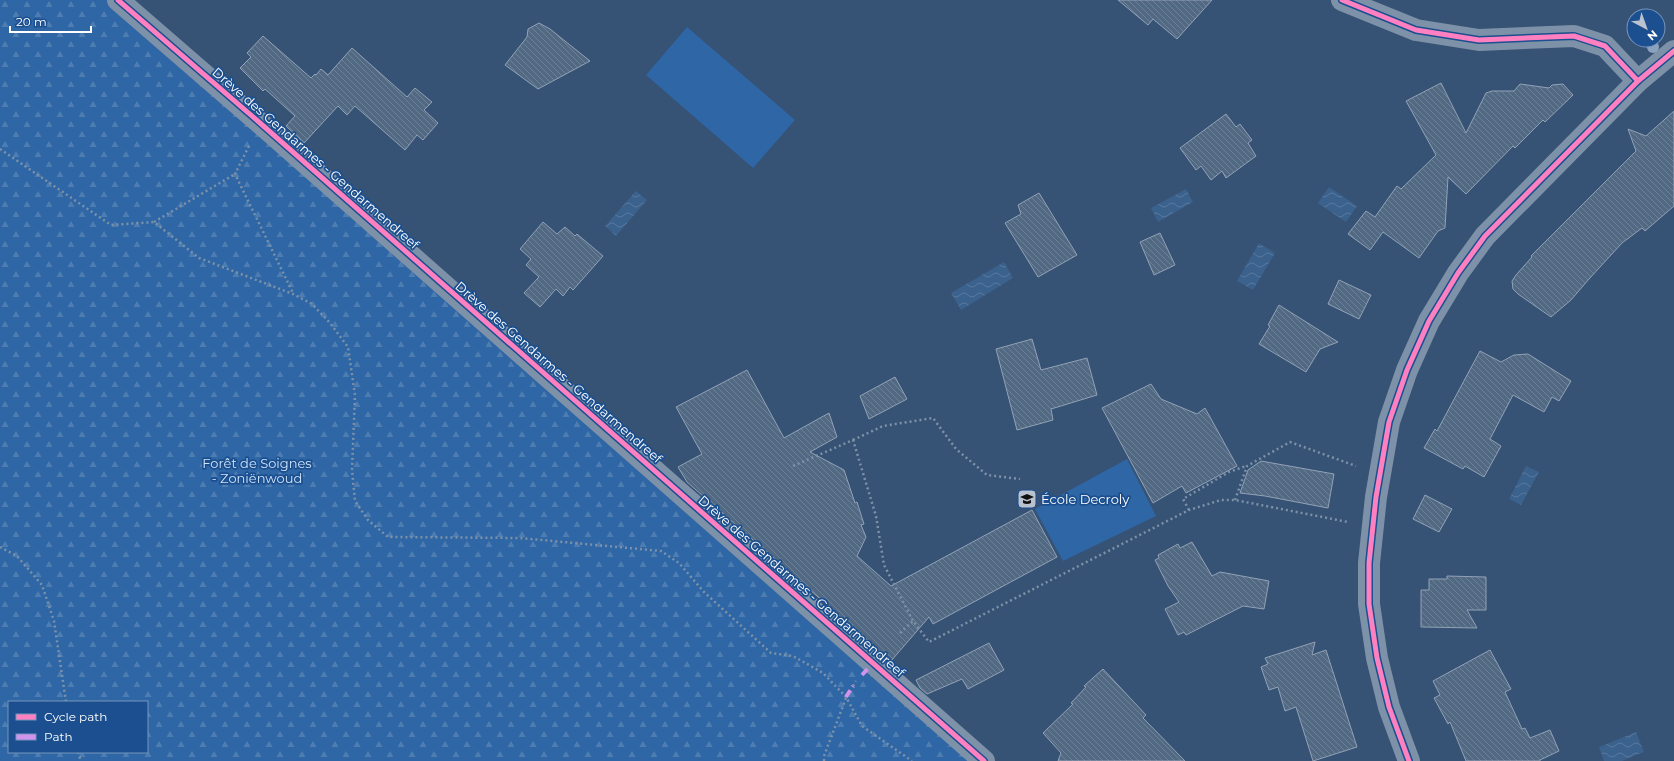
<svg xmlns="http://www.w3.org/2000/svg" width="1674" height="761" font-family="Montserrat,sans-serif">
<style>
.forest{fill:url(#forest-firs);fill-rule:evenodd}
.pitch{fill:#2f66a5}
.water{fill:url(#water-waves)}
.building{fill:url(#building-back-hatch);stroke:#92a2b6}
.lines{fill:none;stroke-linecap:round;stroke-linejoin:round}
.path{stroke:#7d92a8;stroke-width:2.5;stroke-dasharray:2 3;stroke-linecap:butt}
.minor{stroke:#7d92a8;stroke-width:22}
.quiet{stroke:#d193ec;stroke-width:4;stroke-dasharray:8 4;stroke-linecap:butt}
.cycleway-casing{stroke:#1b4f8f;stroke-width:8}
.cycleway{stroke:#ff80c0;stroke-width:5}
.tree{fill:#8aa2be}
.labels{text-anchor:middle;stroke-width:3.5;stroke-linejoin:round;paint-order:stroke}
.street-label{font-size:13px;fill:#fff;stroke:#1b4f8f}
.park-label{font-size:13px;fill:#cfe3fa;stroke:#1b4f8f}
.poi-label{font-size:13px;fill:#fff;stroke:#1b4f8f;text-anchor:start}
</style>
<defs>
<pattern id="forest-firs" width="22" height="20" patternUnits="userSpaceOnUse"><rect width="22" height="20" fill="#2f66a5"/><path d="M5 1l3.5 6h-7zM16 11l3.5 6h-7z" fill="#4e7db2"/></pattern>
<pattern id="water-waves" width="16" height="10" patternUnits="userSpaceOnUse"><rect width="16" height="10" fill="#3b618d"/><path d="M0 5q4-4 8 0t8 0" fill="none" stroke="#58799e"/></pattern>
<pattern id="building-back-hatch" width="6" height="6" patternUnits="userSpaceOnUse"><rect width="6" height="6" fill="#526984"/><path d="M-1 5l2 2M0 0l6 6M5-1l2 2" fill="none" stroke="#6c8096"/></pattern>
</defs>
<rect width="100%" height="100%" fill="#365274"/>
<path class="forest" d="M0,0H108L978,761H0ZM9,702H147V752H9Z"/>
<g class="pitch">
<path d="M687,27L795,120L753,168L646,75Z"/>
<path d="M1127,459L1156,516L1063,561L1035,509Z"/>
</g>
<g class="water">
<path d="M1329,187L1357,206L1346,222L1318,203Z"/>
<path d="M1186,189L1193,202L1158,222L1151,208Z"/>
<path d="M636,191L647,200L616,236L605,226Z"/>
<path d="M1259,243L1275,253L1253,290L1237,281Z"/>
<path d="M1004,262L1013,278L961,310L951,293Z"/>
<path d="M1526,466L1539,472L1521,505L1509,499Z"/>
<path d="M1636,732L1644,752L1622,761H1604L1599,747Z"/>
</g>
<g class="building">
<path d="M1118,0H1212L1177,39L1153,19L1148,25Z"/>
<path d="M539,23L550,29L590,61L538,89L505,65L527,37L528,29Z"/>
<path d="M263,36L311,78L315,74L316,75L321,69L328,75L352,48L407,97L415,88L432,102L424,110L438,123L423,140L417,135L405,150L355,106L347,115L338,106L304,143L286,126L295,116L265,89L263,91L240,68L251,57L247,53Z"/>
<path d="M1441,83L1466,133L1486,93L1492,91H1514L1520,84L1549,88L1552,85L1563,84L1573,95L1545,122L1543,120L1515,148L1513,146L1466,194L1448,177L1445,228L1438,231L1419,258L1383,232L1370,250L1348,234L1366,211L1375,217L1397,186L1401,189L1436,155L1406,101Z"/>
<path d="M1674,111V206L1645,231L1642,228L1622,243L1589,279L1571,300L1551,317L1518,294L1513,289L1512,281L1516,275L1532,257L1531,256L1636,151L1628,129L1646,136Z"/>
<path d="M1226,114L1236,127L1240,124L1252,140L1248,143L1256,156L1226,178L1222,171L1211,180L1201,166L1196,170L1180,148Z"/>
<path d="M1039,193L1077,255L1038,277L1005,223L1021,214L1018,205Z"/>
<path d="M543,222L557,234L565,227L575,236L577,234L603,256L573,290L570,287L563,296L556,289L540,307L524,293L539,277L526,265L531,259L520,249Z"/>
<path d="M1160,233L1175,265L1154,275L1140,242Z"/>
<path d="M1339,280L1371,295L1359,319L1328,304Z"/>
<path d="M1279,305L1338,342L1320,349L1306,372L1259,344L1270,326L1268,325Z"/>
<path d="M1032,339L1041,370L1087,358L1097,395L1051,409L1053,420L1017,430L996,349Z"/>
<path d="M1480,351L1501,362L1514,355L1528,354L1571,381L1559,401L1552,397L1544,412L1513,395L1490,439L1501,446L1484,477L1465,466L1463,469L1424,448L1435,429L1437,431Z"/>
<path d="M747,370L784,438L829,413L837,437L810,452L844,470L855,503L857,502L864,524L861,525L866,537L857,556L891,586L1032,510L1057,557L933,624L929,617L891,661L687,482L678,467L702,454L676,407Z"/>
<path d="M895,377L907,399L869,419L860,396Z"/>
<path d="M1151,384L1161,399L1197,414L1205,408L1237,466L1186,493L1182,486L1153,503L1102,408Z"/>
<path d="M1261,461L1334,474L1328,508L1265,496L1240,493L1248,470Z"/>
<path d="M1425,495L1452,509L1439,532L1413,519Z"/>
<path d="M1192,542L1212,576L1220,572L1269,581L1264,609L1243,606L1186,635L1184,632L1178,635L1165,609L1179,602L1168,586L1155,560L1159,558L1158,555L1178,544L1180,548Z"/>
<path d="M1447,576L1486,577V610H1467L1477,628L1421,627V590H1429V579H1447Z"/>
<path d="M1315,642L1312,655L1326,650L1357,747L1313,761L1296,707L1285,711L1278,687L1269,690L1261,667L1268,664L1265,658Z"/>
<path d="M989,643L1004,670L968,689L962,679L927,694L920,688L916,680Z"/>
<path d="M1490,650L1511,689L1505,692L1522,729L1525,728L1530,738L1550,730L1559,751L1540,760V761H1466L1450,722L1448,724L1434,698L1440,695L1433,681Z"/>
<path d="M1103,669L1146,715L1143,718L1185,761H1058L1061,753L1043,733L1073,704L1071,703L1086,687L1084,686Z"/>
</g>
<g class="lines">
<g class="path">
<path d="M249,146L235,174L293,293"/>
<path d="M0,149L111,225L154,222L199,258L293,294L312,304L330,323L348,347L355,395L352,470L355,501L368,520L388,537L520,538L661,551L679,563L704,592L771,653L793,656L823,673L846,697L862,726L912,761"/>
<path d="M154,222L235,174"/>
<path d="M853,440L883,426L933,418L956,449L987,475L1020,479"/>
<path d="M793,466L853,440L876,516L884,565L913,621"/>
<path d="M1235,500L1247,466L1290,442L1356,466"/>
<path d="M1189,510L1183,499L1229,472L1246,466"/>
<path d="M0,547L17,556L42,585L54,621L66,702"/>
<path d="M900,633L913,621L929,642L1189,510L1221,500H1235L1348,522"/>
<path d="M853,686L856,681"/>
<path d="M78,752L81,761"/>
<path d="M824,761V756L846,698"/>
</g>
<g class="minor">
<path d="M118,0L260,123L984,761"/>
<path d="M1342,0L1416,30L1479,40L1574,36L1605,46L1638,81"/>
<path d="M1409,761L1389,707L1377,658L1369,604V563L1376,497L1389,422L1407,370L1429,321L1458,273L1485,236L1638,81L1674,51"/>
</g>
<g class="quiet">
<path d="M862,675L872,664"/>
<path d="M846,697L853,686"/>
</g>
<defs>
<g id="cycleway">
<path d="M118,0L260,123L984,761"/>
<path d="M1342,0L1416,30L1479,40L1574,36L1605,46L1638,81"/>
<path d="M1409,761L1389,707L1377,658L1369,604V563L1376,497L1389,422L1407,370L1429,321L1458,273L1485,236L1638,81L1674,51"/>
</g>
</defs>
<use href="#cycleway" class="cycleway-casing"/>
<use href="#cycleway" class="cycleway"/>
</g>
<circle class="tree" cx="1653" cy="47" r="6"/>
<defs>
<symbol id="school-square" viewBox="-11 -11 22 22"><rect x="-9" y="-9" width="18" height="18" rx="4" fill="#b9c2ce" stroke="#1b4f8f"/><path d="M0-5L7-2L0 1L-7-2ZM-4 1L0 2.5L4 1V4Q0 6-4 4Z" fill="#111"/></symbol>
</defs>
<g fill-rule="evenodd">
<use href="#school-square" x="1016" y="488" width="22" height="22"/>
</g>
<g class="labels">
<g class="street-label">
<text transform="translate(316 158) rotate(41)" y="5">Drève des Gendarmes - Gendarmendreef</text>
<text transform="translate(559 372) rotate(41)" y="5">Drève des Gendarmes - Gendarmendreef</text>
<text transform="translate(802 586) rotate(41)" y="5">Drève des Gendarmes - Gendarmendreef</text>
</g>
<g class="park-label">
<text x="257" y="468">Forêt de Soignes<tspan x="257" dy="15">- Zoniënwoud</tspan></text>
</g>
<g class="poi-label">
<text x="1041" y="504">École Decroly</text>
</g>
</g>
<rect x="8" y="701" width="140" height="52" fill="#1b4f8f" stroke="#7695bc"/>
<rect x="16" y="714" width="20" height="6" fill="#ff80c0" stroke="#7695bc"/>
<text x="44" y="721" font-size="12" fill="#ffffff">Cycle path</text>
<rect x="16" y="734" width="20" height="6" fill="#d193ec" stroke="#7695bc"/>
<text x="44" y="741" font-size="12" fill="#ffffff">Path</text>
<g transform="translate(1646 28) rotate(139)"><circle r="19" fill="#1b4f8f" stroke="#7695bc"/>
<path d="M0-3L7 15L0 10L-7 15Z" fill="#b9c2ce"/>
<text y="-6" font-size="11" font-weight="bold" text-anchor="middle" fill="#ffffff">N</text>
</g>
<path d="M10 26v6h81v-6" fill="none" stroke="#ffffff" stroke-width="2"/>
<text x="16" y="26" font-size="12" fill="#ffffff" stroke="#1b4f8f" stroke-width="3" paint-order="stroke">20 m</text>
</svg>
